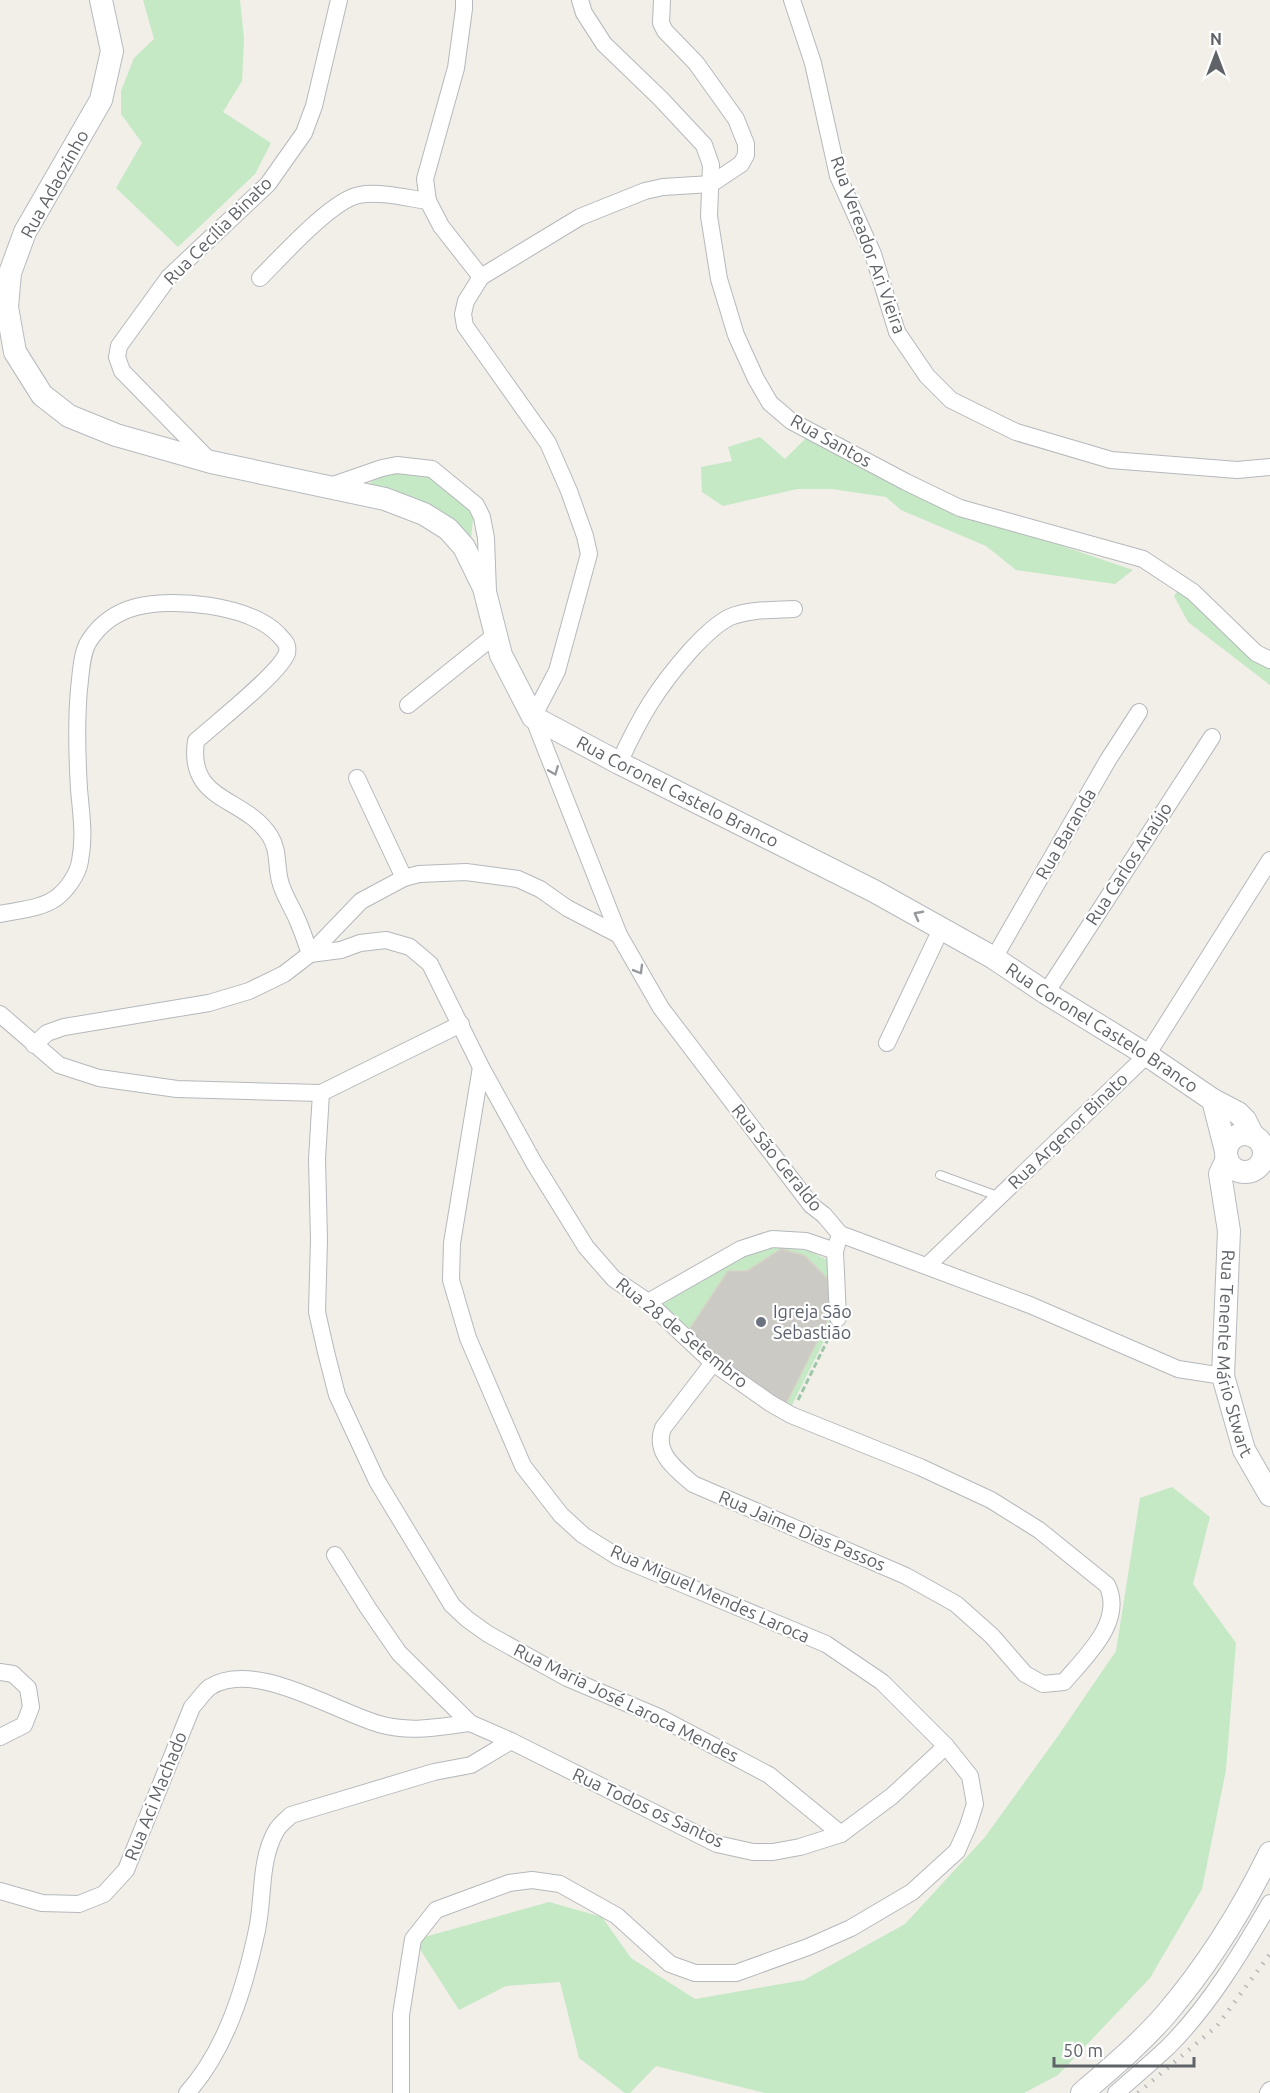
<svg xmlns="http://www.w3.org/2000/svg" width="1270" height="2093" font-family="Ubuntu,sans-serif">
<style>
.green{fill:#c5e8c5}
.building{fill:#cccac5;stroke:#d6d1c6;stroke-width:1.5}
.lines{fill:none;stroke-linecap:round;stroke-linejoin:round}
.service-casing{stroke:#b5b8bc;stroke-width:10}
.minor-casing{stroke:#b5b8bc;stroke-width:18}
.secondary-casing{stroke:#b6babf;stroke-width:24}
.path{stroke:#9cc7a9;stroke-width:3;stroke-dasharray:6 3;stroke-linecap:butt}
.service{stroke:#fff;stroke-width:8}
.minor{stroke:#fff;stroke-width:16}
.secondary{stroke:#fff;stroke-width:22}
.rail{stroke:#b6b7b8;stroke-width:4.5;stroke-dasharray:1.5 8;stroke-linecap:butt}
.oneway{stroke:#979a9d}
.worship-dot{fill:#6b7280;stroke:#fff;stroke-width:2}
.labels{text-anchor:middle;stroke-width:4.5;stroke-linejoin:round;paint-order:stroke}
.street-label{font-size:18px;fill:#5f6368;stroke:#fff}
.worship-label{font-size:18px;fill:#5b616d;stroke:#fff;text-anchor:start}
</style>
<rect width="100%" height="100%" fill="#f1efe8"/>
<g class="green">
<path d="M143,0H240L244,39L242,81L223,112L271,143L255,174L178,247L116,188L142,143L121,114V91L134,58L154,39Z"/>
<path d="M760,437L785,459L807,437L995,523L1133,570L1115,584L1016,570L986,546L901,510L886,497L832,489H797L723,506L702,492L701,467L732,461L728,447Z"/>
<path d="M392,470L433,475L468,505L473,519L470,549L363,487Z"/>
<path d="M1180,588L1270,662V685L1188,622L1174,596Z"/>
<path d="M762,1245L809,1251L830,1261V1329L790,1409L732,1372L662,1305L712,1272Z"/>
<path d="M1172,1487L1210,1517L1193,1584L1236,1643L1226,1770L1202,1889L1150,1978L1058,2075L1024,2093H765L656,2066L630,2093H625L579,2058L560,1982L506,1986L459,2010L414,1940L549,1902L602,1917L631,1958L695,1999L804,1980L905,1924L985,1837L1058,1736L1116,1651L1140,1498Z"/>
</g>
<path class="building" d="M781,1249L805,1256L829,1280L831,1313L784,1408L687,1333L728,1271H747Z"/>
<g class="lines">
<defs>
<path id="service" d="M940,1175L1000,1197"/>
<g id="minor">
<path d="M464,0V9L456,68L425,179L428,201L441,226L481,277"/>
<path d="M580,0L584,13L604,44L661,99L704,145L711,165L709,216L719,279L736,335L756,379L770,403L791,421L906,482L960,508L1143,559L1193,592L1256,653L1270,660"/>
<path d="M662,0L661,23L665,31L696,63L736,119L746,144V155L741,164L711,184L663,187L645,191L580,217L481,277L466,301L463,314L465,326L548,443L569,491L585,536L589,554L557,671L533,717L619,935L661,1008L811,1205L824,1215L840,1234L1030,1305L1178,1369L1223,1376"/>
<path d="M792,0L813,63L838,176L873,254L897,332L927,376L951,400L1016,432L1111,460L1237,470L1270,467"/>
<path d="M260,278C281,257 332,200 359,195C381,191 406,198 428,201"/>
<path d="M210,461L122,371L117,357L119,346L169,277L268,184L304,133L314,106L339,0"/>
<path d="M330,486L382,468L397,465L432,469L476,505L482,517L486,538L488,592"/>
<path d="M408,705L494,636"/>
<path d="M619,763C640,717 657,688 691,650C702,638 716,624 730,617C750,609 774,610 794,609"/>
<path d="M357,778L404,878"/>
<path d="M0,914C18,910 41,909 56,898C67,890 78,874 80,861C85,836 81,813 79,789C77,755 76,722 79,689C81,674 81,654 89,641C100,624 117,612 136,607C174,597 249,605 278,634C283,640 289,643 287,653C280,673 216,723 196,741C187,803 245,796 270,836C279,850 276,866 280,881C283,894 292,907 297,919C302,930 306,942 310,954"/>
<path d="M310,954L341,950L360,943L386,940L410,947L430,964L481,1067L534,1163L586,1247L614,1279L648,1302L713,1363L770,1403L791,1415L920,1467L991,1500L1039,1530L1107,1585C1125,1621 1086,1656 1064,1682L1043,1684L1025,1674L992,1636L956,1604L906,1576L693,1484C677,1470 653,1453 663,1428L713,1363"/>
<path d="M994,958L1108,760L1139,712"/>
<path d="M1046,993L1212,737"/>
<path d="M0,1014L59,1065L99,1078L177,1089L321,1093"/>
<path d="M461,1024L321,1093L317,1159L319,1240L317,1312L326,1352L337,1395L377,1481L452,1605L467,1619L488,1634L567,1678L659,1717L769,1775L841,1834"/>
<path d="M887,1043L942,927"/>
<path d="M34,1045L47,1033L64,1027L209,1003L249,991L284,974L310,954L361,901L404,878L419,874L466,872L518,879L540,889L567,908L619,935"/>
<path d="M835,1251L838,1318"/>
<path d="M927,1266L1147,1055L1270,860"/>
<path d="M648,1302L741,1249L772,1239L806,1241L835,1251L840,1234"/>
<path d="M335,1555L368,1608L399,1653L470,1723L511,1741L717,1844L753,1852H773L800,1847L841,1834L892,1796L946,1746"/>
<path d="M0,1672L13,1674L28,1688L31,1707L24,1725L0,1737"/>
<path d="M0,1891L42,1903L79,1904L104,1894L126,1870L192,1707C198,1701 204,1691 210,1687C254,1659 334,1711 379,1724C411,1733 437,1727 470,1723"/>
<path d="M187,2093C226,2050 245,1987 257,1930C264,1898 259,1861 276,1831C279,1825 286,1820 291,1815L434,1772L471,1765L511,1741"/>
<path d="M401,2093V2015L412,1945L413,1939L436,1910L509,1883L532,1880L560,1884L617,1916L670,1964L695,1973H736L808,1947L851,1928L912,1892L957,1851L968,1826L975,1804L970,1776L946,1746L882,1682L826,1644L618,1557L583,1535L561,1515L523,1466L468,1338L451,1280L452,1243L481,1067"/>
<path d="M1116,2093C1133,2078 1151,2063 1168,2047C1209,2006 1241,1953 1270,1903"/>
<path d="M1268,2093L1270,2090"/>
</g>
<g id="secondary">
<path id="s1" d="M101,0L112,51L101,100L25,232L10,273L7,307L15,352L42,395L69,416L116,435L211,462L385,499L424,514L448,529L464,547L484,588L501,655L533,717L619,763L874,891L994,958L1046,993L1147,1055L1213,1100L1238,1113L1245,1120L1253,1136"/>
<path d="M1213,1100L1226,1151"/>
<circle cx="1245" cy="1153" r="19"/>
<path id="s2" d="M1227,1159L1220,1174L1229,1231L1223,1376L1244,1450L1270,1495"/>
<path d="M1082,2093C1111,2068 1141,2043 1166,2014C1207,1966 1242,1910 1270,1853"/>
</g>
</defs>
<use href="#service" class="service-casing"/>
<use href="#minor" class="minor-casing"/>
<use href="#secondary" class="secondary-casing"/>
<path class="path" d="M798,1400L831,1333"/>
<use href="#service" class="service"/>
<use href="#minor" class="minor"/>
<use href="#secondary" class="secondary"/>
<path class="rail" d="M1138,2093L1217,2026L1270,1954"/>
</g>
<defs><path id="oneway-chevron" d="M-2-3.5L2.5 0L-2 3.5" fill="none" stroke-width="1.6" stroke-linecap="round" stroke-linejoin="round" transform="scale(1.5)"/></defs>
<g class="oneway">
<use href="#oneway-chevron" transform="translate(554 771) rotate(68)"/>
<use href="#oneway-chevron" transform="translate(918 915) rotate(-152)"/>
<use href="#oneway-chevron" transform="translate(639 970) rotate(60)"/>
</g>
<circle class="worship-dot" cx="761" cy="1322" r="6"/>
<g class="labels">
<g class="street-label">
<text transform="translate(55 184) rotate(-61)" y="6">Rua Adaozinho</text>
<text transform="translate(218 231) rotate(-45)" y="6">Rua Cecília Binato</text>
<text transform="translate(868 245) rotate(70)" y="6">Rua Vereador Ari Vieira</text>
<text transform="translate(831 441) rotate(29)" y="6">Rua Santos</text>
<text dy="6" stroke="none"><textPath href="#s1" startOffset="1232">Rua Coronel Castelo Branco</textPath></text>
<text transform="translate(1066 834) rotate(-60)" y="6">Rua Baranda</text>
<text transform="translate(1129 864) rotate(-57)" y="6">Rua Carlos Araújo</text>
<text dy="6" stroke="none"><textPath href="#s1" startOffset="1718">Rua Coronel Castelo Branco</textPath></text>
<text transform="translate(1068 1131) rotate(-44)" y="6">Rua Argenor Binato</text>
<text transform="translate(777 1158) rotate(51)" y="6">Rua São Geraldo</text>
<text transform="translate(682 1333) rotate(39)" y="6">Rua 28 de Setembro</text>
<text dy="6" stroke="none"><textPath href="#s2" startOffset="198">Rua Tenente Mário Stwart</textPath></text>
<text transform="translate(802 1531) rotate(23)" y="6">Rua Jaime Dias Passos</text>
<text transform="translate(710 1594) rotate(24)" y="6">Rua Miguel Mendes Laroca</text>
<text transform="translate(626 1703) rotate(26)" y="6">Rua Maria José Laroca Mendes</text>
<text transform="translate(156 1796) rotate(-68)" y="6">Rua Aci Machado</text>
<text transform="translate(648 1808) rotate(25)" y="6">Rua Todos os Santos</text>
</g>
<g class="worship-label">
<text x="773" y="1318">Igreja São<tspan x="773" dy="21">Sebastião</tspan></text>
</g>
</g>
<g transform="translate(1216 54)" stroke="#ffffff" stroke-width="4.5" paint-order="stroke">
<path d="M0-4.5L10 22L0 15L-10 22Z" fill="#5f6368"/>
<text y="-9" font-size="16" font-weight="bold" text-anchor="middle" fill="#5f6368">N</text>
</g>
<path d="M1054 2057v9h140v-9" fill="none" stroke="#5f6368" stroke-width="3"/>
<text x="1063" y="2057" font-size="18" fill="#5f6368" stroke="#ffffff" stroke-width="4.5" paint-order="stroke">50 m</text>
</svg>
